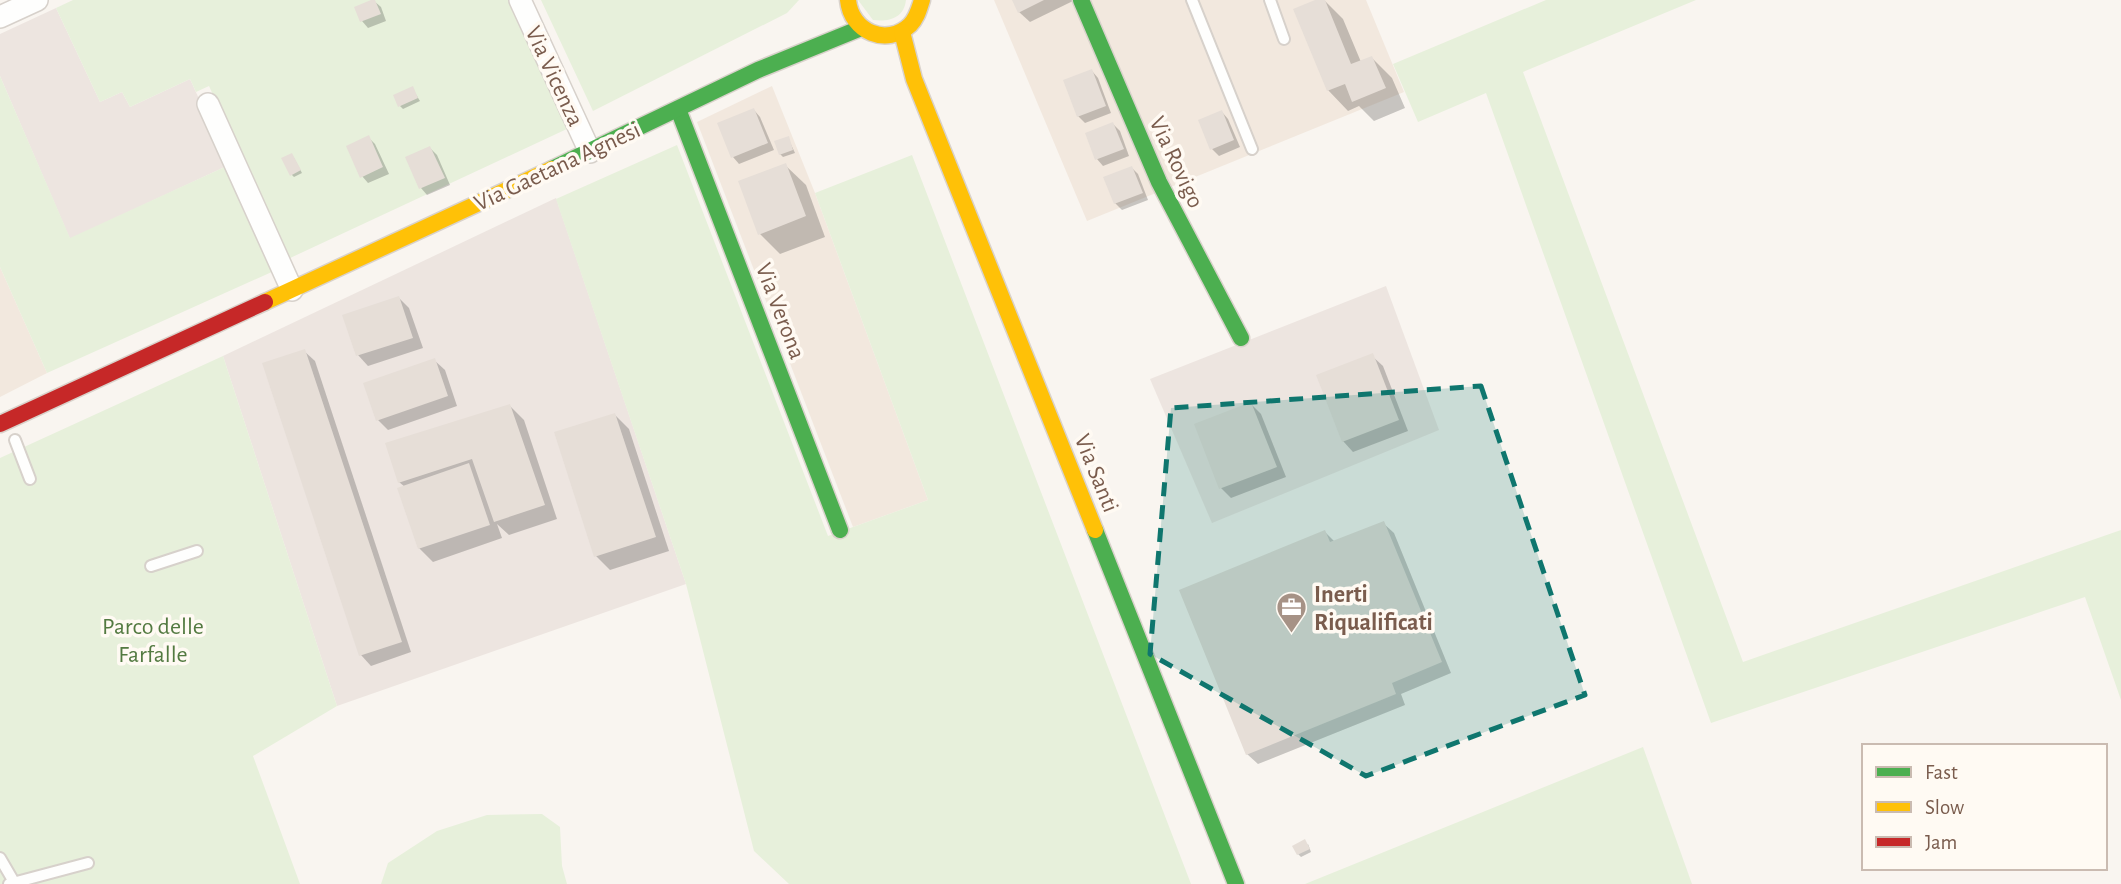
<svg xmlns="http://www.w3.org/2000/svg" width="2121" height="884" font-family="'Alegreya Sans',sans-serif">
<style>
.residential{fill:#f2e8de}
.industrial{fill:#ede5e0}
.green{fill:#e7f0db}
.shadow{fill:#0003}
.building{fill:#e6ded7}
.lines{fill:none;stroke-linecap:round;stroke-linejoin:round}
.lane-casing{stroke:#d7d1cb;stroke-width:14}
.street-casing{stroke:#d7d1cb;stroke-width:24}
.fast-casing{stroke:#d9d2cb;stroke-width:19}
.slow-casing{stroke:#d9d2cb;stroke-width:19}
.jam-casing{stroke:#d9d2cb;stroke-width:19}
.lane{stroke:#fefefd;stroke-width:10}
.street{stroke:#fefefd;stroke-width:21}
.fast{stroke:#4caf50;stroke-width:16}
.slow{stroke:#ffc107;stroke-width:16}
.jam{stroke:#c62828;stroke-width:16}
.marked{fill:#0f766e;fill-opacity:0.2;stroke:#0f766e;stroke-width:5;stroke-dasharray:14 9;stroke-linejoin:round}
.labels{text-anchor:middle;stroke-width:7;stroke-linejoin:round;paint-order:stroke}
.street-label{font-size:24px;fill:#7a5c4d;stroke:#fffaf3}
.poi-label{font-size:24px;font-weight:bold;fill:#7a5c4d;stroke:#fffaf3;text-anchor:start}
.park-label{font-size:24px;fill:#537a41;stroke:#fffaf3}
</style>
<rect width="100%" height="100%" fill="#f9f5f0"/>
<g class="residential">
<path d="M994,0H1366L1404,92L1087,221Z"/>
<path d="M772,86L815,193L928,500L853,527L697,122Z"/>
<path d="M0,267L47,373L0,397Z"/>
</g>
<g class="industrial">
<path d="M56,8L100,102L122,92L130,107L190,79L229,165L70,239L0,76V34Z"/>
<path d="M556,198L686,584L337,706L223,356Z"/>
<path d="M1386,286L1439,430L1212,523L1150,379Z"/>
</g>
<g class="green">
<path d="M73,0H510L569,128L288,259L209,86L196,92L190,79L130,107L122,92L100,102L56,8Z"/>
<path d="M541,0H799L787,13L593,111Z"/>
<path d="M858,0H906C904,18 889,22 873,20Z"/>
<path d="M1546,0H1696L1523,72L1743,662L2121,530V700L2085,597L1711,723L1486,93L1418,122L1393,64Z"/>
<path d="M0,76L70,238L229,165L274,271L47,373L0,267Z"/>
<path d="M677,145L828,536L928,500L815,193L912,155L1191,884H789L754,851L686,584L556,199Z"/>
<path d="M223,356L337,706L253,756L300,884H0V458Z"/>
<path d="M1643,747L1692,884H1305Z"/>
<path d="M542,814L560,827L562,866L567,884H381L388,863L437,831L487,815Z"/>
</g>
<g class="shadow">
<path d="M1014,0H1075L1030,22L1019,12Z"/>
<path d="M1320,0H1324L1343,19L1361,62L1372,58L1392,78L1405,108L1374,121L1359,106L1348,111L1328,90Z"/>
<path d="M374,1L381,7L386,21L368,28L362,21Z"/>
<path d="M1092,71L1098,78L1111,113L1085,123L1078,116Z"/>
<path d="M412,88L420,101L403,109L400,106Z"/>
<path d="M754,110L760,117L774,150L739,164L733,157Z"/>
<path d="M1222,112L1228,119L1240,147L1219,156L1212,149Z"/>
<path d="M1113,124L1120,131L1129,156L1103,166L1097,159Z"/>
<path d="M368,137L375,144L389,174L368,183L362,176Z"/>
<path d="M788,138L795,153L783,157L780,154Z"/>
<path d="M430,148L437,155L450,185L427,195L421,188Z"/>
<path d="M294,158L302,173L294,177L291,174Z"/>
<path d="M785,165L806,185L825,237L780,254L760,234Z"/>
<path d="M1132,168L1138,174L1148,200L1122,210L1115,203Z"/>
<path d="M399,298L409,308L423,348L368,366L358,355Z"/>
<path d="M304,351L315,361L411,652L371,666L361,655Z"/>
<path d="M1372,356L1383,366L1408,431L1353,452L1343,441Z"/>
<path d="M434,360L445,370L457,406L388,430L378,420Z"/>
<path d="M1251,404L1261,414L1286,477L1231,498L1221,488Z"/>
<path d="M510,406L524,420L557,519L509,535L497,524L502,538L433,562L419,548L405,487L399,482Z"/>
<path d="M615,415L629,429L669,551L610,570L596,556Z"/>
<path d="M1383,523L1394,533L1451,673L1401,694L1405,705L1258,764L1247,754L1325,532L1335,542Z"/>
<path d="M1308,844L1311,852L1301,857L1298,854Z"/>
</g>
<g class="building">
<path d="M371,0H375L381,14L360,22L354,7Z"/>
<path d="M1012,0H1044L1018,13Z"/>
<path d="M1315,0H1325L1351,64L1372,56L1386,88L1352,102L1345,84L1327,91L1293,9Z"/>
<path d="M1092,69L1106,106L1077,117L1063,80Z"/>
<path d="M413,86L418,98L398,107L393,95Z"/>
<path d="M754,108L768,143L731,158L717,123Z"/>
<path d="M1222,110L1234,140L1210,150L1198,120Z"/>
<path d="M1113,122L1124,149L1095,160L1085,133Z"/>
<path d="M369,135L383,167L360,178L346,146Z"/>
<path d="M789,136L793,150L779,155L774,141Z"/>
<path d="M430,146L445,178L419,189L405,157Z"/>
<path d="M292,153L301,170L290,176L281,158Z"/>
<path d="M786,163L806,216L758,235L738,181Z"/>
<path d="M1132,166L1143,193L1114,204L1103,177Z"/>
<path d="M399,296L413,338L356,356L342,315Z"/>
<path d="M305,349L402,642L359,656L262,363Z"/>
<path d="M1373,353L1399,420L1342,442L1316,375Z"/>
<path d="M435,358L448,396L376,421L363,383Z"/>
<path d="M1251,402L1277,467L1219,489L1194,424Z"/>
<path d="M510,404L545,505L494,522L472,459L398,483L385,443Z"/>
<path d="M615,413L656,537L594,557L554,432Z"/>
<path d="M469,463L490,525L418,549L397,488Z"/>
<path d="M1384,521L1442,662L1392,683L1396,694L1246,755L1179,590L1325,530L1330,542Z"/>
<path d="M1305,839L1310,849L1297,855L1292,846Z"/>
</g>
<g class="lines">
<defs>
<g id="lane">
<path d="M1192,0L1252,149"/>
<path d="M1270,0L1284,39"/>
<path d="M15,440L30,479"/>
<path d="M151,566L197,551"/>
<path d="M0,858L14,882"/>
<path d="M9,884L88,863"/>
</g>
<g id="street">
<path d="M520,0L590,152"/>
<path d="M0,17L37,0"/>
<path d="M208,104L292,290"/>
</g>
<g id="fast">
<path d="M1081,0L1159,182L1241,338"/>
<path d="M678,109L840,530"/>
<path d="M552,169L758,70L861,28"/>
<path d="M1095,530L1236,884"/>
</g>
<g id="slow">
<path d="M848,0C851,32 887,47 910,25C917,18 919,9 922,0"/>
<path d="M902,32L914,79L1095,530"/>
<path d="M265,302L552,169"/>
</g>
<path id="jam" d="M0,424L265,302"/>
</defs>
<use href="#lane" class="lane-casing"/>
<use href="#street" class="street-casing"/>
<use href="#fast" class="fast-casing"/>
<use href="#slow" class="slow-casing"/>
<use href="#jam" class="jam-casing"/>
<use href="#lane" class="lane"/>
<use href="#street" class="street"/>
<use href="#fast" class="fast"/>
<use href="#slow" class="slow"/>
<use href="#jam" class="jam"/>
</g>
<path class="marked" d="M1481,386L1585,695L1366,776L1150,654L1171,408Z"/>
<defs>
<symbol id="office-pin" viewBox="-11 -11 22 30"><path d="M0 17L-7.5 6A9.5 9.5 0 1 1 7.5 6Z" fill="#a69286" stroke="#fffaf3"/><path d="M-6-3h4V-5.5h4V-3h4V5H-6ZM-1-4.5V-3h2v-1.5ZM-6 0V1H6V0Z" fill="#fff"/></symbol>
</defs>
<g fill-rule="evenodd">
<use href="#office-pin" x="1274" y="590" width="35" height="47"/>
</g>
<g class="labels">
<g class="street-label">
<text transform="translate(555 76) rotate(65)" y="8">Via Vicenza</text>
<text transform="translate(1177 162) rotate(65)" y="8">Via Rovigo</text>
<text transform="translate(557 166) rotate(-25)" y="8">Via Gaetana Agnesi</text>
<text transform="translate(781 311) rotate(69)" y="8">Via Verona</text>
<text transform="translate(1097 473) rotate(68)" y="8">Via Santi</text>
</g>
<g class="poi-label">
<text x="1314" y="602">Inerti<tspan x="1314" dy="28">Riqualificati</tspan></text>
</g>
<g class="park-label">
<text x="153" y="634">Parco delle<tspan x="153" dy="28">Farfalle</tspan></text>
</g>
</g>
<rect x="1862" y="744" width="245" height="126" fill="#fffaf3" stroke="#cabbb1" stroke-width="2"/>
<rect x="1876" y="767" width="35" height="10" fill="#4caf50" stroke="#cabbb1" stroke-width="2"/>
<text x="1925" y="779" font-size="21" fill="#7a5c4d">Fast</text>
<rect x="1876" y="802" width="35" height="10" fill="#ffc107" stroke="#cabbb1" stroke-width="2"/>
<text x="1925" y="814" font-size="21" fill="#7a5c4d">Slow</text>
<rect x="1876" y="837" width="35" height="10" fill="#c62828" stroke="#cabbb1" stroke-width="2"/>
<text x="1925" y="849" font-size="21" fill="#7a5c4d">Jam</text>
</svg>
